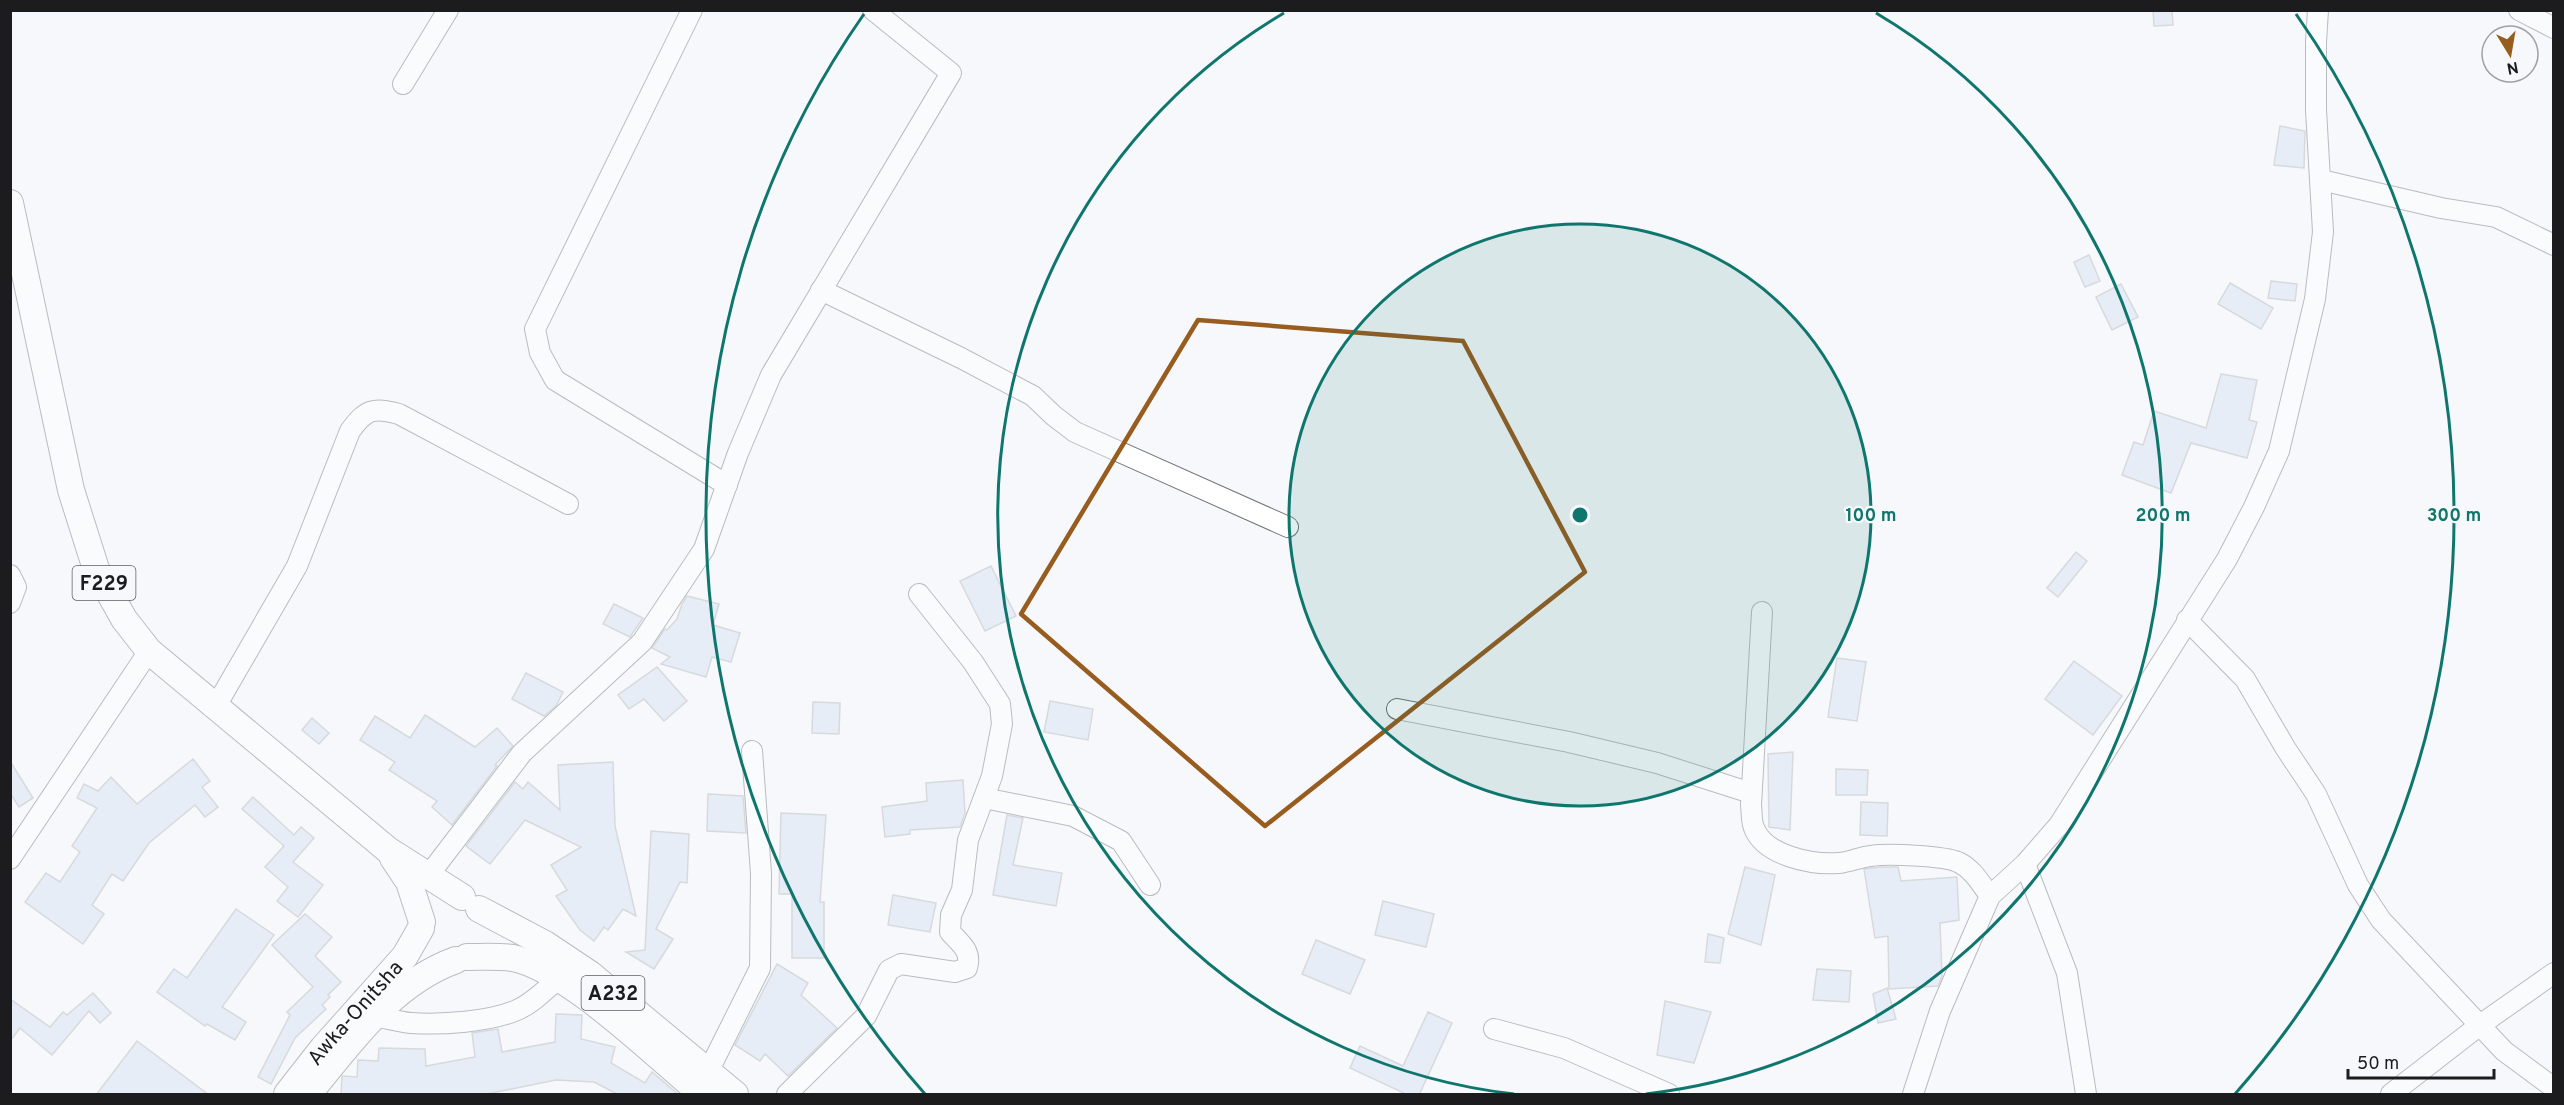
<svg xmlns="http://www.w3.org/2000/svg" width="2564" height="1105" font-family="Overpass,sans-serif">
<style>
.building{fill:#d6dff1;stroke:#b2b4b7;stroke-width:1.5}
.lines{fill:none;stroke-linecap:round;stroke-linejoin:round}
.minor-casing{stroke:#717376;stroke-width:22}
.major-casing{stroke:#717376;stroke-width:28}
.minor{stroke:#fff;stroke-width:20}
.major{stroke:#fff;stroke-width:26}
.marked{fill:none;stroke:#985c1e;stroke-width:4.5;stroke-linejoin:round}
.ring{fill:none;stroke:#0f766e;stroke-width:3}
.labels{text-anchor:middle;stroke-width:4.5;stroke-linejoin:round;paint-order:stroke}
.shield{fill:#f6f8fb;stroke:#5d5e60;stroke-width:1.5}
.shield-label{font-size:20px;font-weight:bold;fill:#1c1c1e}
.street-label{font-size:21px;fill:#1c1c1e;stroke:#f6f8fb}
.centre{fill:#0f766e;stroke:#f6f8fb;stroke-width:3}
.ring-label{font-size:18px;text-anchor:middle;font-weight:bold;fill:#0f766e;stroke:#f6f8fb;stroke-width:4.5;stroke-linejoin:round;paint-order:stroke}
</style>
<rect width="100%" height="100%" fill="#f6f8fb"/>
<g class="building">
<path d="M2153,10H2172L2173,25L2154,26Z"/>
<path d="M2280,126L2305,131L2304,168L2274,165Z"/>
<path d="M2089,255L2100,281L2085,287L2074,262Z"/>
<path d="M2271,281L2297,284L2295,301L2268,298Z"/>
<path d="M2230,283L2273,308L2261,329L2218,304Z"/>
<path d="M2121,284L2138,317L2112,330L2096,297Z"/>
<path d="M2221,374L2257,380L2249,420L2257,422L2247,458L2191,443L2171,493L2122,475L2134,442L2143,445L2154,411L2206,428Z"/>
<path d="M2076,552L2087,561L2058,597L2047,588Z"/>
<path d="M991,566L1016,616L985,631L960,581Z"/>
<path d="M687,596L719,604L713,625L740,633L731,662L712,657L706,677L661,664L670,657L652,648L665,629L667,630L677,619L682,604Z"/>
<path d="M614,604L643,618L630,637L603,624Z"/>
<path d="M1837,658L1866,662L1857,721L1828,717Z"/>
<path d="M2074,661L2122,696L2093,735L2045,699Z"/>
<path d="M657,667L687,701L664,721L644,699L629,709L618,695Z"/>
<path d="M526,673L563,692L556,706L544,716L512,699Z"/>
<path d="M1050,701L1093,709L1088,740L1044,732Z"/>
<path d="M813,702L840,703L839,734L812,733Z"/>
<path d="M425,715L475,747L497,728L513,746L495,765L497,766L452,825L432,807L437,801L389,770L395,762L360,740L375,716L410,738Z"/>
<path d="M312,718L329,733L319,744L302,730Z"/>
<path d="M1793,752L1790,830L1769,827L1768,754Z"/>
<path d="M193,759L210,781L202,787L218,807L205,817L195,805L149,843L123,881L112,874L92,905L104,914L83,944L25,902L46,873L60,882L80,852L72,846L97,808L77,798L84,784L98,791L111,777L137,804Z"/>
<path d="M10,761L33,798L19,807L10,793Z"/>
<path d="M613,762L615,826L636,916L623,909L608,930L604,927L594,941L580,930L556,896L567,890L551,865L581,847L525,820L490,864L466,846L515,782L523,789L528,782L560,810L558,765Z"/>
<path d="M1836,769L1868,770L1867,795H1836Z"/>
<path d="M963,780L965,813L960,827L910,830V834L885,837L882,807L927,801L926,783Z"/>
<path d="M708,794L743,796L746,833L707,831Z"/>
<path d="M253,797L294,835L301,827L314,838L293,862L323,885L298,917L277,901L288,887L265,867L284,846L242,809Z"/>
<path d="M1861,802L1888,803L1887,836L1860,835Z"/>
<path d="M781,813L826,815L820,902H824V958H792V894H779Z"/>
<path d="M1007,815L1023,818L1013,865L1062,873L1056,906L993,895Z"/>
<path d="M651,831L689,834L687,883L680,882L656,929L673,939L654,969L626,952L645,950Z"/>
<path d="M1745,867L1775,875L1761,945L1728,934Z"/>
<path d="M1880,867H1898L1901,881L1957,877L1959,920L1940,923L1942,976L1938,986L1889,989L1888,936L1875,938L1864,869Z"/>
<path d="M893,895L936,903L930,932L888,925Z"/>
<path d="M1383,901L1434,914L1426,947L1375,935Z"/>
<path d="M236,909L274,935L222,1007L246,1022L235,1040L207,1024L205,1026L157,992L174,969L187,978Z"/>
<path d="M305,914L332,937L315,956L341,982L328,995L330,997L322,1005L326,1009L295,1038L271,1084L258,1077L290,1015L287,1012L313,987L272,945Z"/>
<path d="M1708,934L1724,938L1720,963L1705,962Z"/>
<path d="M1316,940L1365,960L1350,994L1302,974Z"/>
<path d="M777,964L808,983L801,995L837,1028L788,1076L765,1054L760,1061L735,1045Z"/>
<path d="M1817,969L1851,971L1849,1002L1813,1000Z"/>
<path d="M1887,988L1896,1019L1878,1023L1873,994Z"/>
<path d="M93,993L111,1013L100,1023L89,1011L52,1055L20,1028L10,1041V999L50,1027L63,1012L67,1015Z"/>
<path d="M1665,1001L1711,1012L1694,1063L1657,1055Z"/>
<path d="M1428,1012L1452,1023L1419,1095H1408L1350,1068L1360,1046L1403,1066Z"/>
<path d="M556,1014L582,1015L581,1039L615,1047L611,1063L645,1083L652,1072L679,1095H619L594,1082L556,1080L482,1095H341L342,1076L357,1077L358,1060L378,1061L379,1048L425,1049L426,1066L475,1057L472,1033L498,1029L502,1052L555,1042Z"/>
<path d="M137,1041L209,1095H96Z"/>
</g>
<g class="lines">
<defs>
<g id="minor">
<path d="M692,10L535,329L540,353L555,380L727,485"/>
<path d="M2519,10L2554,28"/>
<path d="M403,84L448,10"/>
<path d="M2321,180L2441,208L2496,217L2554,245"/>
<path d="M821,290L961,358L1033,396L1054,416L1075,432L1288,527"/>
<path d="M10,575L16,587L10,603"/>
<path d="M1762,612L1751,805C1752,812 1751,821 1754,828C1765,856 1812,865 1839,863C1850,862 1860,857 1871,856C1887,853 1944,856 1958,862C1973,869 1981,884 1990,896"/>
<path d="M2187,620L2245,679L2286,749L2316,794L2358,885L2381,920L2504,1051L2554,1088"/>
<path d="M216,706L297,566L350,431C366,409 373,407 399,414L568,504"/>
<path d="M1397,709L1569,742L1657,763L1751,793"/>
<path d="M984,798L1073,816L1121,841L1150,885"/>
<path d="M10,859L149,651"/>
<path d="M2025,864L2067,973L2086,1094"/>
<path d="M428,876L522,753L642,642L704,549L738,453L771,375L951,73L873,10"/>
<path d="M374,1016C386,1018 399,1022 411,1023C441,1025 490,1022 517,1010C533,1003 545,990 558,979"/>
<path d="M1494,1029L1564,1048L1669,1094"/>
<path d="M708,1072L760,968L761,873L752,751"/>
<path d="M787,1094L866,1016L889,970L901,964L955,972L967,968C972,951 961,944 950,932L951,915L962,890L968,840L992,776L1002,724L1000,704L973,662L919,594"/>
<path d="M1913,1094L1940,1011L1990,896L2025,864L2059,825L2227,559L2254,507L2279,451L2315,299L2323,232L2316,110V42L2318,10"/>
<path d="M2391,1094L2480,1025L2554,973"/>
</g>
<g id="major">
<path d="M10,203L71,490L96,569L124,619L149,651L388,850L462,897"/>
<path d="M393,858L409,882L422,922"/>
<path d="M479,909L545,944L590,974L735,1094"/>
<path d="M467,957C482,957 498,956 513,958C568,969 657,1057 702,1094"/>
<path d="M310,1092C352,1041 392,983 456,960"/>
<path id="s1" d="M287,1094L323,1048L405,956L421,928"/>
</g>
</defs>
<use href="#minor" class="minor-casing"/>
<use href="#major" class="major-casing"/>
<use href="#minor" class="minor"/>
<use href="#major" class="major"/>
</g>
<path d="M0 0H2564V1105H0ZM1198,320L1463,341L1585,572L1265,826L1021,614Z" fill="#f6f8fb" fill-opacity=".55" fill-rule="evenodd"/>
<path class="marked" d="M1198,320L1463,341L1585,572L1265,826L1021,614Z"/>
<circle cx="1580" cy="515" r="291" fill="#0f766e" fill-opacity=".12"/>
<g class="ring">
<circle cx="1580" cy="515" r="291"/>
<path d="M1514 1094A583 583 0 0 1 1284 13M1876 13A583 583 0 0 1 1646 1094"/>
<path d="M925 1094A874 874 0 0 1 864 14M2296 14A874 874 0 0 1 2235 1094"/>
</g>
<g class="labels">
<g class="shield">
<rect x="72.5" y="566" width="63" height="34" rx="4.5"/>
<rect x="581.5" y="976" width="63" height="34" rx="4.5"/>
</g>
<g class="shield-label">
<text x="104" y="590">F229</text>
<text x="613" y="1000">A232</text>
</g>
<g class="street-label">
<text dy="7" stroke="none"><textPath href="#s1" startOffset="106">Awka-Onitsha</textPath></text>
</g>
</g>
<circle cx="1580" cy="515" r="9" class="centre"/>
<g class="ring-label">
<text x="1871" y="521">100 m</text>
<text x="2163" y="521">200 m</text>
<text x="2454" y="521">300 m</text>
</g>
<rect width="2564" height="1105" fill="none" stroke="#1c1c1e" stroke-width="24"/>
<g transform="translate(2510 54) rotate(169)"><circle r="28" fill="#f6f8fb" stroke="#9fa0a3" stroke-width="1.5"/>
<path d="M0-4.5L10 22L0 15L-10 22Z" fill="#985c1e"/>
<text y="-9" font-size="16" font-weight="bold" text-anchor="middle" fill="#1c1c1e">N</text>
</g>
<path d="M2348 1069v9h146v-9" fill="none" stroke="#1c1c1e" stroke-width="3"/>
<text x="2357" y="1069" font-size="18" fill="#1c1c1e" stroke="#f6f8fb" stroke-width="4.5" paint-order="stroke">50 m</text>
</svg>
